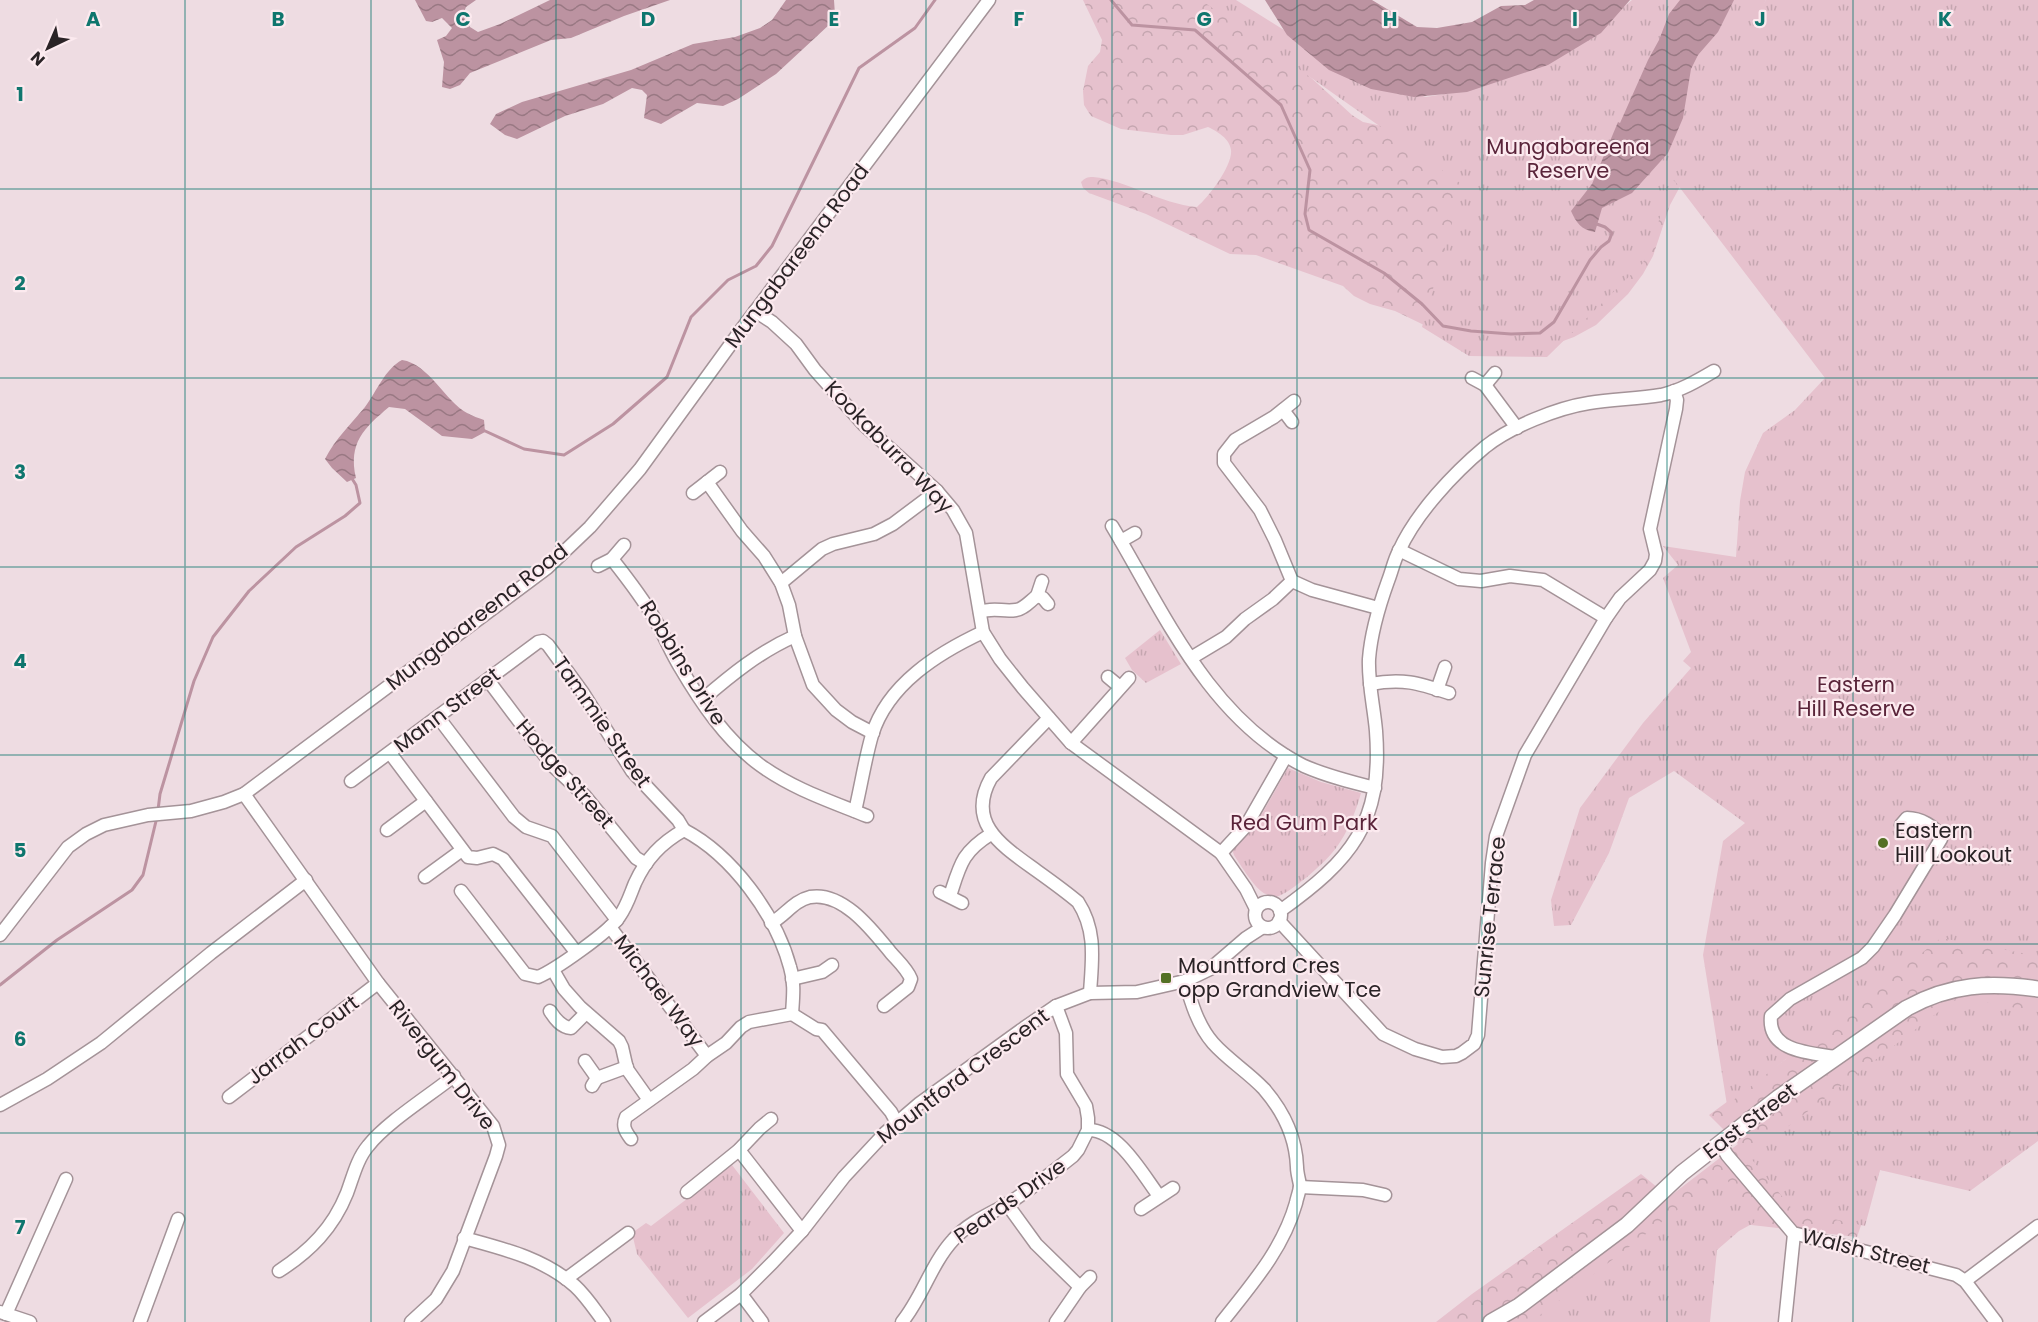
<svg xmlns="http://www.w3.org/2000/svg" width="2038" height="1322" font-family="Poppins,sans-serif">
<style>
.forest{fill:url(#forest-crowns)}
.park{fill:url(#park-tufts)}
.pitch{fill:#e6c1cd}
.water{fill:url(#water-waves)}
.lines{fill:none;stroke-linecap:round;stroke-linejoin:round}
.stream{stroke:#bc93a1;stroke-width:3}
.minor-casing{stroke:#a49398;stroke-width:15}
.major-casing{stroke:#a49398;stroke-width:18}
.minor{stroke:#fff;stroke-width:12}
.major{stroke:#fff;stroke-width:15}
.grid{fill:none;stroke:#0f766e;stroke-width:1.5;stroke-opacity:0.55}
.poi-dot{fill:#547024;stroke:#fceaef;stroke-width:2}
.labels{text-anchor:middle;stroke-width:4.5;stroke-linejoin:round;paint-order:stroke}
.park-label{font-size:21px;fill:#5a243a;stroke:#fceaef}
.street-label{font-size:21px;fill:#2a2326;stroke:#fceaef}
.poi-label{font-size:21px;fill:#2a2326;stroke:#fceaef;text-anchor:start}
.grid-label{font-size:20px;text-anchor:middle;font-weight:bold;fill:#0f766e;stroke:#fceaef;stroke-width:4.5;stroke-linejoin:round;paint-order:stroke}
</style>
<defs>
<pattern id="forest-crowns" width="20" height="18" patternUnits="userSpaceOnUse" patternTransform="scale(1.5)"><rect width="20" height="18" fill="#e6c1cd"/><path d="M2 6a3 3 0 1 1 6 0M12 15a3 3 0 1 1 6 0" fill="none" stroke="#c5a6b0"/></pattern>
<pattern id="park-tufts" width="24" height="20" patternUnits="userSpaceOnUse" patternTransform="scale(1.5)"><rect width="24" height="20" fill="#e6c1cd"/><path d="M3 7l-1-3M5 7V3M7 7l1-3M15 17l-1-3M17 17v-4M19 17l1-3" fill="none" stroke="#c5a6b0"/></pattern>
<pattern id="water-waves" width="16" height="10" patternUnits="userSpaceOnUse" patternTransform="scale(1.5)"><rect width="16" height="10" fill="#bc93a1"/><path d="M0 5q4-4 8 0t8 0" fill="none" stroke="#997883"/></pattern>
</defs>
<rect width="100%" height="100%" fill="#eedce2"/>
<g class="forest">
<path d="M1083,0H1226L1352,115L1363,122L1387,127L1741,0H1766L1689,170L1670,205L1653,256L1643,274L1628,294L1596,325L1574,337L1555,344L1424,325L1395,311L1370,304L1354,296L1343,286L1256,255L1230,254L1146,214L1089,193L1083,188L1081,182C1085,178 1087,177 1093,177C1127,180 1160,204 1197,207C1209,197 1233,165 1231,150C1230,139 1217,131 1208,127L1183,135H1171L1121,129L1091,116L1084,105L1083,91L1088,66L1100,52L1102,40Z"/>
<path d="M2038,578V1123L1945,1177L1880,1170L1857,1237L1716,1221L1703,1322H1436L1472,1294L1641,1174L1669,1197L1738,1144L1709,1115L1786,1059Z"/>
</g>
<g class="park">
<path d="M1201,0H1236L1364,80L1426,97L1468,90L1615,14L1632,0H1750L1763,5L1766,0H2038V956L1941,938L1727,1105L1703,955L1723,841L1745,823L1674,771L1629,798L1609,853L1571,925L1554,926L1551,900L1580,808L1643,723L1691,668L1683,661L1691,652L1663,578L1678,565L1663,546L1736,557L1740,501L1745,472L1763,433L1795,410L1825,378L1674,180L1643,263L1547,357L1469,356L1422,327L1463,185Z"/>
<path d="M1160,630L1181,664L1146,683L1132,670L1125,658Z"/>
<path d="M1288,768L1321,782L1361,793C1356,811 1348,832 1336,848C1327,861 1294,890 1279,896C1276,897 1269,896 1266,894C1256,891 1240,864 1234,855L1232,849L1263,812Z"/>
<path d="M1958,997L2038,1012V1141L1970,1191L1880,1170L1865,1226L1793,1210L1749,1156Z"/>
<path d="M732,1165L784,1233L752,1269L688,1318L637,1254L632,1233L646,1223L651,1226Z"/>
<path d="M1723,1175L1759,1220L1739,1231L1717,1250L1710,1322H1531Z"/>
</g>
<path class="pitch" d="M1332,808L1342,824L1303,846L1294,829Z"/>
<g class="water">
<path d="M415,0H476L466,7L464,12L470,27L478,32L500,24L550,0H670L624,16L571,38L551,40L470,73L460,85L450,89L442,87L444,62L437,40L446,36L452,28L442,18L432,22L426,21Z"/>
<path d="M786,0H834L835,15L830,24L776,74L738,99L723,106L697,103L661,124L644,118L647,95L642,90L632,88L603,104L565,116L517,139L505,135L490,124L496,114L522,102L631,70L693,44L735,37L760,28L772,20Z"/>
<path d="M1265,0H1372L1417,27L1437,28L1472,22L1501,6L1525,5L1534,0H1630L1601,33L1548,65L1467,92L1414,97L1371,89L1329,70L1287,35Z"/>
<path d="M1680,0H1734L1718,32L1698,55L1691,69L1683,118L1668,153L1632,193L1602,208L1595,232C1581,230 1576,222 1571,211L1592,184L1618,122L1620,123L1648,60L1659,40L1669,14Z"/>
<path d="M402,360C429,364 445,401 467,413C472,416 479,418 484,420L485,432L472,439L442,436L405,409L389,407C364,428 348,443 356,478L347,482L332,468L325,459C335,439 351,424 365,407C377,391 385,369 402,360Z"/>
</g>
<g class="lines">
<g class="stream">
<path d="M1111,0L1132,25L1195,30L1281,105L1310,170L1305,214L1309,230L1384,273L1422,304L1443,326L1471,331L1511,334L1540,333L1554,322L1590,260L1601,247L1609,241L1612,233L1605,227L1594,223"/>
<path d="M483,430L524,449L564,455L613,424L667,377L691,317L728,280L756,266L772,246L859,68L915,28L935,0"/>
<path d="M158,810L160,794L194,681L213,637L249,591L296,547L345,516L360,503L356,485L351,477"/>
<path d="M0,985L57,940L132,890L143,875L157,817"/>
</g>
<defs>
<g id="minor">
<path d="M755,311L772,322L796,344L815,370L864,425L937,491L953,510L966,533L983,632L1000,659L1023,688L1071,743L1221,853L1246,889L1256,909"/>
<path d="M1472,378L1485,385L1517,428"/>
<path d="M1485,385L1495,373"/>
<path d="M1294,401L1274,417L1235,440L1224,454V463L1260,510L1275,540L1292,581L1312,590L1378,608"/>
<path d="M1283,410L1292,422"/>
<path d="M707,482L742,531L764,556L781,583L789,605L795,636L813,685L836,710L852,722L873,733"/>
<path d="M693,493L720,472"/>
<path d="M1112,526C1164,613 1209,718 1304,766C1327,776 1351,782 1375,788"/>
<path d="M1121,541L1135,533"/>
<path d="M1399,550L1459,579L1481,581L1510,576L1543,580L1606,618"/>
<path d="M612,559C627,578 642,597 654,618C664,634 670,651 680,667C701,703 726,740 760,765C793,789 830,801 867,816"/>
<path d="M598,566L612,559L624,545"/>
<path d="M781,583L822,549L833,544L874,534L893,524L937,491"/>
<path d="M1037,596L1042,581"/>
<path d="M980,612C993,607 1003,612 1016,610C1024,609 1030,601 1037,596L1043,598L1048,604"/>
<path d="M1191,658L1226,637L1245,619L1273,599L1292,581"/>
<path d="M1108,677L1120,687"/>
<path d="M488,680L552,765L585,796L636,858L646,864"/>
<path d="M1370,684C1403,678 1418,683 1449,693"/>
<path d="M1437,690L1445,667"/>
<path d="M702,700C731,675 759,652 795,636"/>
<path d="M438,717L514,817L526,827L552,836L617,920"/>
<path d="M1049,718L991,778C965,824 1004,847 1037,871C1051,881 1065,891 1078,902C1097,931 1092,961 1090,993"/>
<path d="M1071,743L1129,678"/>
<path d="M390,753L468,857L477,858L493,854L503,859L576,952"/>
<path d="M351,781L538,642L543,641L548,645L583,693L632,771L678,820L684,830"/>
<path d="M244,794L378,983L493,1126L499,1145L496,1156L453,1271L436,1299L411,1322"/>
<path d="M855,811C861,786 865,759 872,735C888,684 938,653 983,632"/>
<path d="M387,830L426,801"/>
<path d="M684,830C732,855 776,915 790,967C795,983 793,998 792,1014"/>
<path d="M1221,853L1246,826L1286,756"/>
<path d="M425,877L462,850"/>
<path d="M461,891L525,974L538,977C555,970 609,932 619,917C627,906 630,895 635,883C646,859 661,843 684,830"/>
<path d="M940,892L962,903"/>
<path d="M950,896C960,865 962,852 991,834"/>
<circle cx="1268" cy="915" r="13"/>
<path d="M1280,911C1351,860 1383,824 1376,731C1374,707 1368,684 1369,659C1371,632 1379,606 1388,581C1392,571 1394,560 1399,551C1416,513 1454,473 1485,447C1510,427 1557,408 1589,403C1613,399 1637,399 1661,395C1680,391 1697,381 1714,371"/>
<path d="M1279,921L1383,1034L1415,1049L1442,1057L1456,1056L1462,1053L1474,1044L1478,1035L1492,863L1496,836L1525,755L1606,618L1620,598L1650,570L1655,561L1656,554L1650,529L1676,409L1677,400L1674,391"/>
<path d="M771,923C785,916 793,901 810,897C843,891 873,931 891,953C898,961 907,969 911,979L908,987L884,1006"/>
<path d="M610,927L707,1056"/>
<path d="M0,935L68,847L86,834L104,825L148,815L191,811L224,802L244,794L547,568L590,527L640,469L741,330L989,0"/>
<path d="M553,970L564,989L580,1007L619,1041L622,1047L627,1069L649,1100"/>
<path d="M792,979L822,972L832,965"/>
<path d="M1185,981C1191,1002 1198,1026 1213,1043C1228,1060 1248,1072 1264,1089C1283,1111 1296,1138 1297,1167C1297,1173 1299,1179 1300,1185C1300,1191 1297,1197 1296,1203C1283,1249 1252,1284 1222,1322"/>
<path d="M550,1011C555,1019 561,1027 571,1028L586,1013"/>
<path d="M1836,1057C1811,1053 1767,1052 1771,1016L1790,999L1862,958L1873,947L1895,915L1941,839C1937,826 1919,818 1907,818L1901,825"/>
<path d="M585,1061L597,1078L592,1086"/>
<path d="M597,1078L627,1067"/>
<path d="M229,1097L378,983"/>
<path d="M0,1105L47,1079L101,1043L211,953L306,880"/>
<path d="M1088,1130C1118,1129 1143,1175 1159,1196"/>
<path d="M631,1139C625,1131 622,1126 626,1117L693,1069L707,1056L726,1043L741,1027L749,1022L792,1014L816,1029L822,1030L891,1112L897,1123"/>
<path d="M1720,1143L1727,1155L1793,1233L1956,1275L1965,1281L1996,1322"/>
<path d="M739,1150L802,1231"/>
<path d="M1300,1187L1363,1190L1385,1195"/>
<path d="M687,1192L739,1150L760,1128L771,1119"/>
<path d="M1007,1204L1036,1244L1080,1287"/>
<path d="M1141,1209L1173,1188"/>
<path d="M464,1238C504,1249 543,1258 575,1286C586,1296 595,1310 604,1322"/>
<path d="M279,1271C310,1251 333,1228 347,1193C353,1177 357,1159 368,1146C387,1122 429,1096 454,1076"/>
<path d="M566,1279L628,1233"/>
<path d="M1965,1281L2038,1226"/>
<path d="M741,1294L762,1322"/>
<path d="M0,1312L30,1322"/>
<path d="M6,1314L66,1179"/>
<path d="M140,1322L178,1219"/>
<path d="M704,1322L741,1294L773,1262L802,1231L844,1177L885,1133L920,1103L1024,1028L1056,1006L1090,993L1137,992L1185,981L1210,969L1246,938L1263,927"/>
<path d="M902,1322C922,1298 931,1264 953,1240C967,1224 987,1215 1006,1205C1029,1190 1052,1173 1073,1156L1078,1150L1088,1130V1118L1086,1106L1067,1074L1066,1033L1056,1006"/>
<path d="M1056,1322L1080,1287L1090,1277"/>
<path d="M1785,1322L1794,1234"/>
</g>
<path id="major" d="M1491,1322L1519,1306L1627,1225L1682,1173L1778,1098L1907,1008C1950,984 1990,982 2038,989"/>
</defs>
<use href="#minor" class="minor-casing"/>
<use href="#major" class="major-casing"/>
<use href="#minor" class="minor"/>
<use href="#major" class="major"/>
</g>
<path class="grid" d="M185,0V1322M371,0V1322M556,0V1322M741,0V1322M926,0V1322M1112,0V1322M1297,0V1322M1482,0V1322M1667,0V1322M1853,0V1322M0,189H2038M0,378H2038M0,567H2038M0,755H2038M0,944H2038M0,1133H2038"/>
<g class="poi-dot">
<circle cx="1883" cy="843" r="6"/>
<rect x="1160" y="972" width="12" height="12" rx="3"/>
</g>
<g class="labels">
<g class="park-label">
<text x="1568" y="154">Mungabareena<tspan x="1568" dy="24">Reserve</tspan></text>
<text x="1856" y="692">Eastern<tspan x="1856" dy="24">Hill Reserve</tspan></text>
<text x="1304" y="830">Red Gum Park</text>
</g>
<g class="street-label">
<text transform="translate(797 256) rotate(-53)" y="7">Mungabareena Road</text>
<text transform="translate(889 447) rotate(46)" y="7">Kookaburra Way</text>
<text transform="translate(477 617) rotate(-38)" y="7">Mungabareena Road</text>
<text transform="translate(683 663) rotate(58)" y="7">Robbins Drive</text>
<text transform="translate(447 710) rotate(-37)" y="7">Mann Street</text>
<text transform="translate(602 722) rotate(55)" y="7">Tammie Street</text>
<text transform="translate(565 774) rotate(49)" y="7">Hodge Street</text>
<text transform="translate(1490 917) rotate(-84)" y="7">Sunrise Terrace</text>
<text transform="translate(659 991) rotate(53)" y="7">Michael Way</text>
<text transform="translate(303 1040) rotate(-37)" y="7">Jarrah Court</text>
<text transform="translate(442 1065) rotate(52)" y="7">Rivergum Drive</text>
<text transform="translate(963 1076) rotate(-37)" y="7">Mountford Crescent</text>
<text transform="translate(1750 1121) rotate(-37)" y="7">East Street</text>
<text transform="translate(1010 1201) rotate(-35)" y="7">Peards Drive</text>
<text transform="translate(1866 1251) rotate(14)" y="7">Walsh Street</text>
</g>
<g class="poi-label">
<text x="1895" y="838">Eastern<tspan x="1895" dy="24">Hill Lookout</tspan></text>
<text x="1178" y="973">Mountford Cres<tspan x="1178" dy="24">opp Grandview Tce</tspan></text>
</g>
</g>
<g class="grid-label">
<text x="93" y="26">A</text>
<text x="278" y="26">B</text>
<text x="463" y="26">C</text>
<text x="648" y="26">D</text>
<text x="834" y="26">E</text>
<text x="1019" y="26">F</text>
<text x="1204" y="26">G</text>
<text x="1390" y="26">H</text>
<text x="1575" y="26">I</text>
<text x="1760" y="26">J</text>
<text x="1945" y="26">K</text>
<text x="20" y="101">1</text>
<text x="20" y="290">2</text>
<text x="20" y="479">3</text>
<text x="20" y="668">4</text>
<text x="20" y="857">5</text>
<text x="20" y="1046">6</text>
<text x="20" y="1234">7</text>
</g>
<g transform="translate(48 48) rotate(224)" stroke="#fceaef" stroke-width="4.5" paint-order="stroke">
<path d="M0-4.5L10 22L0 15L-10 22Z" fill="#2a2326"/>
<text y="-9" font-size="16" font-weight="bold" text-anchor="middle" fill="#2a2326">N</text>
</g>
</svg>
